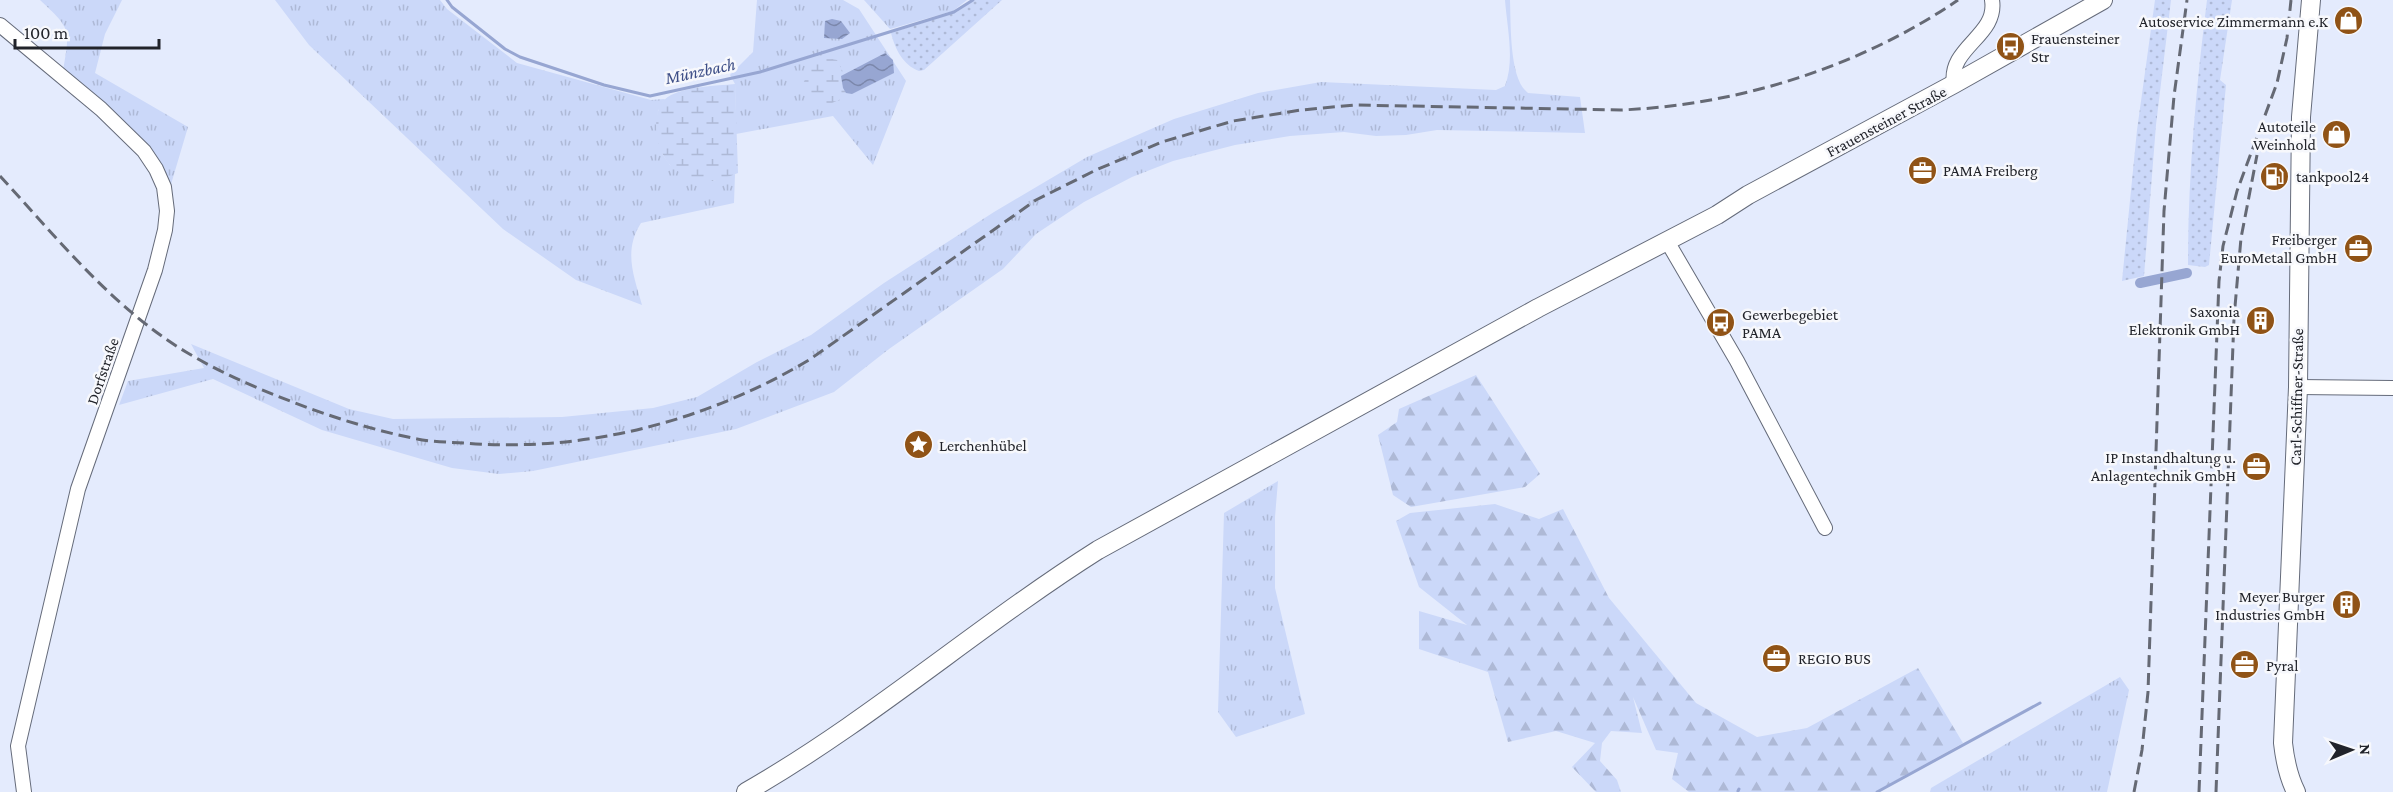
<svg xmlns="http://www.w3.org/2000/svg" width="2393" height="792" font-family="'Crimson Pro',serif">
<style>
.grass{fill:url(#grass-tufts)}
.forest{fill:url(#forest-firs)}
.wetland{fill:url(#wetland-marsh)}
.garden{fill:url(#garden-dots)}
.water{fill:url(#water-waves)}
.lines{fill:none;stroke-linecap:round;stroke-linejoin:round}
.stream{stroke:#97a6d2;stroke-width:3}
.canal{stroke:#97a6d2;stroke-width:10}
.minor-casing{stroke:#656b7a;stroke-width:16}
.major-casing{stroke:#656b7a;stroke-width:20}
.minor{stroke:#fff;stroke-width:14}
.major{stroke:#fff;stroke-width:18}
.rail{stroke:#656974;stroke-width:3;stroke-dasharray:12 6;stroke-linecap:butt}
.labels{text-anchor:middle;stroke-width:5;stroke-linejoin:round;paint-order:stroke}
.poi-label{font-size:16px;fill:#21232a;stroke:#f7f8fc;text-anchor:start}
.street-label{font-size:16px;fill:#21232a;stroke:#f7f8fc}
.water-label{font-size:18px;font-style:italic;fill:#3d4e87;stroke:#f7f8fc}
</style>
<defs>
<pattern id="grass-tufts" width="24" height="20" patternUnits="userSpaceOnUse" patternTransform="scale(1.5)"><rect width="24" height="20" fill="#cbd8f9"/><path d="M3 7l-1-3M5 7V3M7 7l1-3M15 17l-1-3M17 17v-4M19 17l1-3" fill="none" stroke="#aeb9d6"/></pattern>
<pattern id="forest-firs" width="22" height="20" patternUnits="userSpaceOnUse" patternTransform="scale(1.5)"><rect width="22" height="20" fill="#cbd8f9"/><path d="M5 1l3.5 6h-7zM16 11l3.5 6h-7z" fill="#aeb9d6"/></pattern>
<pattern id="wetland-marsh" width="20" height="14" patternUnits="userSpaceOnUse" patternTransform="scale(1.5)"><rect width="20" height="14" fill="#cbd8f9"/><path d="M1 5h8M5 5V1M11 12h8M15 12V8" fill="none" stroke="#aeb9d6"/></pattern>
<pattern id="garden-dots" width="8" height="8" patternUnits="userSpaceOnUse" patternTransform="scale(1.5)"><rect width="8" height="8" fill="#cbd8f9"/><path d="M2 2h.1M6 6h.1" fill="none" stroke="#aeb9d6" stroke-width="1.8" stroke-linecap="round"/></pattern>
<pattern id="water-waves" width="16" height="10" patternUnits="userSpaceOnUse" patternTransform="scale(1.5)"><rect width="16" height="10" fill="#97a6d2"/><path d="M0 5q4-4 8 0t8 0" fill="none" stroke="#7b87ab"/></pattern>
</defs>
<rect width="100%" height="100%" fill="#e4ebfd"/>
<g class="grass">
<path d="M40,0H122L105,34L95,73L188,127L169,191L151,173L139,153L63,72C70,29 72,30 40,0Z"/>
<path d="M275,0H440L447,9L517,63L651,100L665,99L658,111L657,129L663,155L670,165L713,181L735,174L734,203L641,223C623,251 634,276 642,305L576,280L503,229L309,45Z"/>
<path d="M757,0H843L859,9L906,81L873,165L833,116L736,134L735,84L730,75L753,52Z"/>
<path d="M864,0H967L953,11L890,29Z"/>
<path d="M1505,0H1510C1511,24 1509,79 1528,93L1580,97L1585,133L1437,130L1406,135L1376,136L1344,132L1290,136L1235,145L1173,161L1132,177L1084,202L1036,234L1003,269L889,349L834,392L736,429L533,471L499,474L452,468L322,430L213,379L119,405L128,381L204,368L191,344L349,409L393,419L562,417L653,408L697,397L757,362L811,335L884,283L994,212L1087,157L1174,119L1258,93L1321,82L1496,90L1505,86C1515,60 1507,27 1505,0Z"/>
<path d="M1278,481L1275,517V588L1305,714L1236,737L1218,712L1224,513Z"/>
<path d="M2120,677L2129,690L2107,792H1930L1931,788Z"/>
</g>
<g class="forest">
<path d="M1476,375L1540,474L1525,487L1411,507L1393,495L1378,435L1397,422L1399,409Z"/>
<path d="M1495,504L1539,519L1563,509L1609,598L1696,703L1757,737L1807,728L1918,668L1963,743L1875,792H1689L1672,779L1678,753L1656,750L1633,697L1642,733L1611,731L1602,743L1600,761L1617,780L1621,792H1596L1572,767L1595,743L1556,731L1508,742L1488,672L1419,649V611L1467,625L1419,587L1396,521L1410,513Z"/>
</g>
<g class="wetland">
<path d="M821,57L837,60L844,74L841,76L846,93L852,94L821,108L809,99L801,88L809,71Z"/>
<path d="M735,84L738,173C730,176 719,181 711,181C697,181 680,175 670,165C655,149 648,106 671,95C690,86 714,86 735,84Z"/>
</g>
<g class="garden">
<path d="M974,0H1002L924,70L919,71C903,65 895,49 891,33L957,12Z"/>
<path d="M2155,0H2171L2156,125L2144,276L2122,281L2137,130Z"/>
<path d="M2207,0H2232L2220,80L2226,85L2209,265L2205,267L2188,265C2188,176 2196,88 2207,0Z"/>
</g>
<g class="water">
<path d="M832,19L841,21L850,33L842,39L824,38L825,21Z"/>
<path d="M885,53L893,60L894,73L852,94L846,93L843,88L841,76Z"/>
</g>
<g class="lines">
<g class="stream">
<path d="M447,0L452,7L505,49L520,57L604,85L650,96L760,72L954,12L973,0"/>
<path d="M1738,791L1739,789"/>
<path d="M1877,792L2040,703"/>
</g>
<path class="canal" d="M2140,283L2187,273"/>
<defs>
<g id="minor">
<path d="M0,25L101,109L144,151L156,169L164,187L167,211L165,230L155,270L78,489L18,746L24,792"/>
<path d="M1954,84C1948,47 1998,36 1992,0"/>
<path d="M1667,241L1737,361L1825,528"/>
<path d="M2298,387L2393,388"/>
</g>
<g id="major">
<path d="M746,792C870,721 978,626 1098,550L1538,308L1717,215L1748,195L1954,84L2103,0"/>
<path d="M2296,792C2288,776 2285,761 2283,743L2298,387L2301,117L2311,0"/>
</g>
</defs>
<use href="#minor" class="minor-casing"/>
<use href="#major" class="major-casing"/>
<use href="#minor" class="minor"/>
<use href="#major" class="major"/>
<g class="rail">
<path d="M0,176C57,238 113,308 186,352C219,372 254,387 290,401C331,417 373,430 417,439C432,442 448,442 463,443C584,453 705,422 809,360L1036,200L1096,170L1162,142L1233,121L1301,110L1355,105L1621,110C1739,105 1860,67 1958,0"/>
<path d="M2134,792L2142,750L2148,692L2164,211L2174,96L2187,0"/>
<path d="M2199,792L2219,281L2223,246L2237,191L2277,83L2287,38L2291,0"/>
<path d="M2216,792L2234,318L2241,238L2257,155"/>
</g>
</g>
<defs>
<symbol id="shop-disc" viewBox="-11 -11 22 22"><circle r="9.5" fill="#905316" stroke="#f7f8fc"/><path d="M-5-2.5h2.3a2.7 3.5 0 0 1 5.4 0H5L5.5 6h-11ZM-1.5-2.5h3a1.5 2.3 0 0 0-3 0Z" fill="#fff"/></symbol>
<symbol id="bus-disc" viewBox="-11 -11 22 22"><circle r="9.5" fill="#905316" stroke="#f7f8fc"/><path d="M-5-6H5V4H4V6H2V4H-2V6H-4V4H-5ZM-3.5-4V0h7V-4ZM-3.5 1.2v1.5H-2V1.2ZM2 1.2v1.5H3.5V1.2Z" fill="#fff"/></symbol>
<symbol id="office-disc" viewBox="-11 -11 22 22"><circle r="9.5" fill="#905316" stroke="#f7f8fc"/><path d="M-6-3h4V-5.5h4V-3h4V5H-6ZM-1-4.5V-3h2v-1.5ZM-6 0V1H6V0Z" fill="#fff"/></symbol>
<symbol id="fuel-disc" viewBox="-11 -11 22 22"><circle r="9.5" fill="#905316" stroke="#f7f8fc"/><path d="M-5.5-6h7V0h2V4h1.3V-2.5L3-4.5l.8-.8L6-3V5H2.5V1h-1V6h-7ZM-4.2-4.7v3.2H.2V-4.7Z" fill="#fff"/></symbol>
<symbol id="building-disc" viewBox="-11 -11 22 22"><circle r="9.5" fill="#905316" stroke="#f7f8fc"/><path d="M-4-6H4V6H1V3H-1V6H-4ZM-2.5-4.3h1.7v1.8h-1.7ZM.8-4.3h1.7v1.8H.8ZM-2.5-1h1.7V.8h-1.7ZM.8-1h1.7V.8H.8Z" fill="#fff"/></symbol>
<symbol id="sight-disc" viewBox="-11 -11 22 22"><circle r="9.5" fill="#905316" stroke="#f7f8fc"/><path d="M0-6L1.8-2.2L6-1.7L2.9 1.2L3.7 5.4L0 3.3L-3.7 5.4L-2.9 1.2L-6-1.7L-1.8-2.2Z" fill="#fff"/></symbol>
</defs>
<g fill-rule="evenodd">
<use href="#shop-disc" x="2332" y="4" width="33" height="33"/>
<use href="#bus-disc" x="1994" y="30" width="33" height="33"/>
<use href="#shop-disc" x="2320" y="118" width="33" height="33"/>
<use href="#office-disc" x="1906" y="154" width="33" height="33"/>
<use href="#fuel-disc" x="2258" y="160" width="33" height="33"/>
<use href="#office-disc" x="2342" y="232" width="33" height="33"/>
<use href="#building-disc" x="2244" y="304" width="33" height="33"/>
<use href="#bus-disc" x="1704" y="306" width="33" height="33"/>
<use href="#sight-disc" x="902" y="428" width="33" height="33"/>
<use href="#office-disc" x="2240" y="450" width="33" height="33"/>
<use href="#building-disc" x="2330" y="588" width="33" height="33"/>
<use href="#office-disc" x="1760" y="642" width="33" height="33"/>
<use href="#office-disc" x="2228" y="648" width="33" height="33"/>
</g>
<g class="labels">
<g class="poi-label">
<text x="2328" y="27" text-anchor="end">Autoservice Zimmermann e.K</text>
<text x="2031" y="44">Frauensteiner<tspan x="2031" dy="18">Str</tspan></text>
<text x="2316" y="132" text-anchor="end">Autoteile<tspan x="2316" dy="18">Weinhold</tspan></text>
<text x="1943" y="176">PAMA Freiberg</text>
<text x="2296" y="182">tankpool24</text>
<text x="2337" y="245" text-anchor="end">Freiberger<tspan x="2337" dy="18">EuroMetall GmbH</tspan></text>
<text x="2240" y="317" text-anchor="end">Saxonia<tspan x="2240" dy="18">Elektronik GmbH</tspan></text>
<text x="1742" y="320">Gewerbegebiet<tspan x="1742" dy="18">PAMA</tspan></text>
<text x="939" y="451">Lerchenhübel</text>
<text x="2236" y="463" text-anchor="end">IP Instandhaltung u.<tspan x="2236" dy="18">Anlagentechnik GmbH</tspan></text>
<text x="2325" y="602" text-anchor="end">Meyer Burger<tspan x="2325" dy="18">Industries GmbH</tspan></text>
<text x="1798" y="664">REGIO BUS</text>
<text x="2266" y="671">Pyral</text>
</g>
<g class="street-label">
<text transform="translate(1886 121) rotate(-28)" y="6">Frauensteiner Straße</text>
<text transform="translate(102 371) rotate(-71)" y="6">Dorfstraße</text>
<text transform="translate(2296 397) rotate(-89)" y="6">Carl-Schiffner-Straße</text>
</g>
<g class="water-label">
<text transform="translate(700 71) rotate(-12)" y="6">Münzbach</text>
</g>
</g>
<g transform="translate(2351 750) rotate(88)" stroke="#f7f8fc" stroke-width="4.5" paint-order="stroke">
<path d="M0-4.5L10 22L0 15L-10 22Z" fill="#21232a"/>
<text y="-9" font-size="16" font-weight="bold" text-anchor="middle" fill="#21232a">N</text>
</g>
<path d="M15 39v9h144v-9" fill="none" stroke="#21232a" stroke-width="3"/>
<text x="24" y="39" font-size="18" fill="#21232a" stroke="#f7f8fc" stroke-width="4.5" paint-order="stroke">100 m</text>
</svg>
